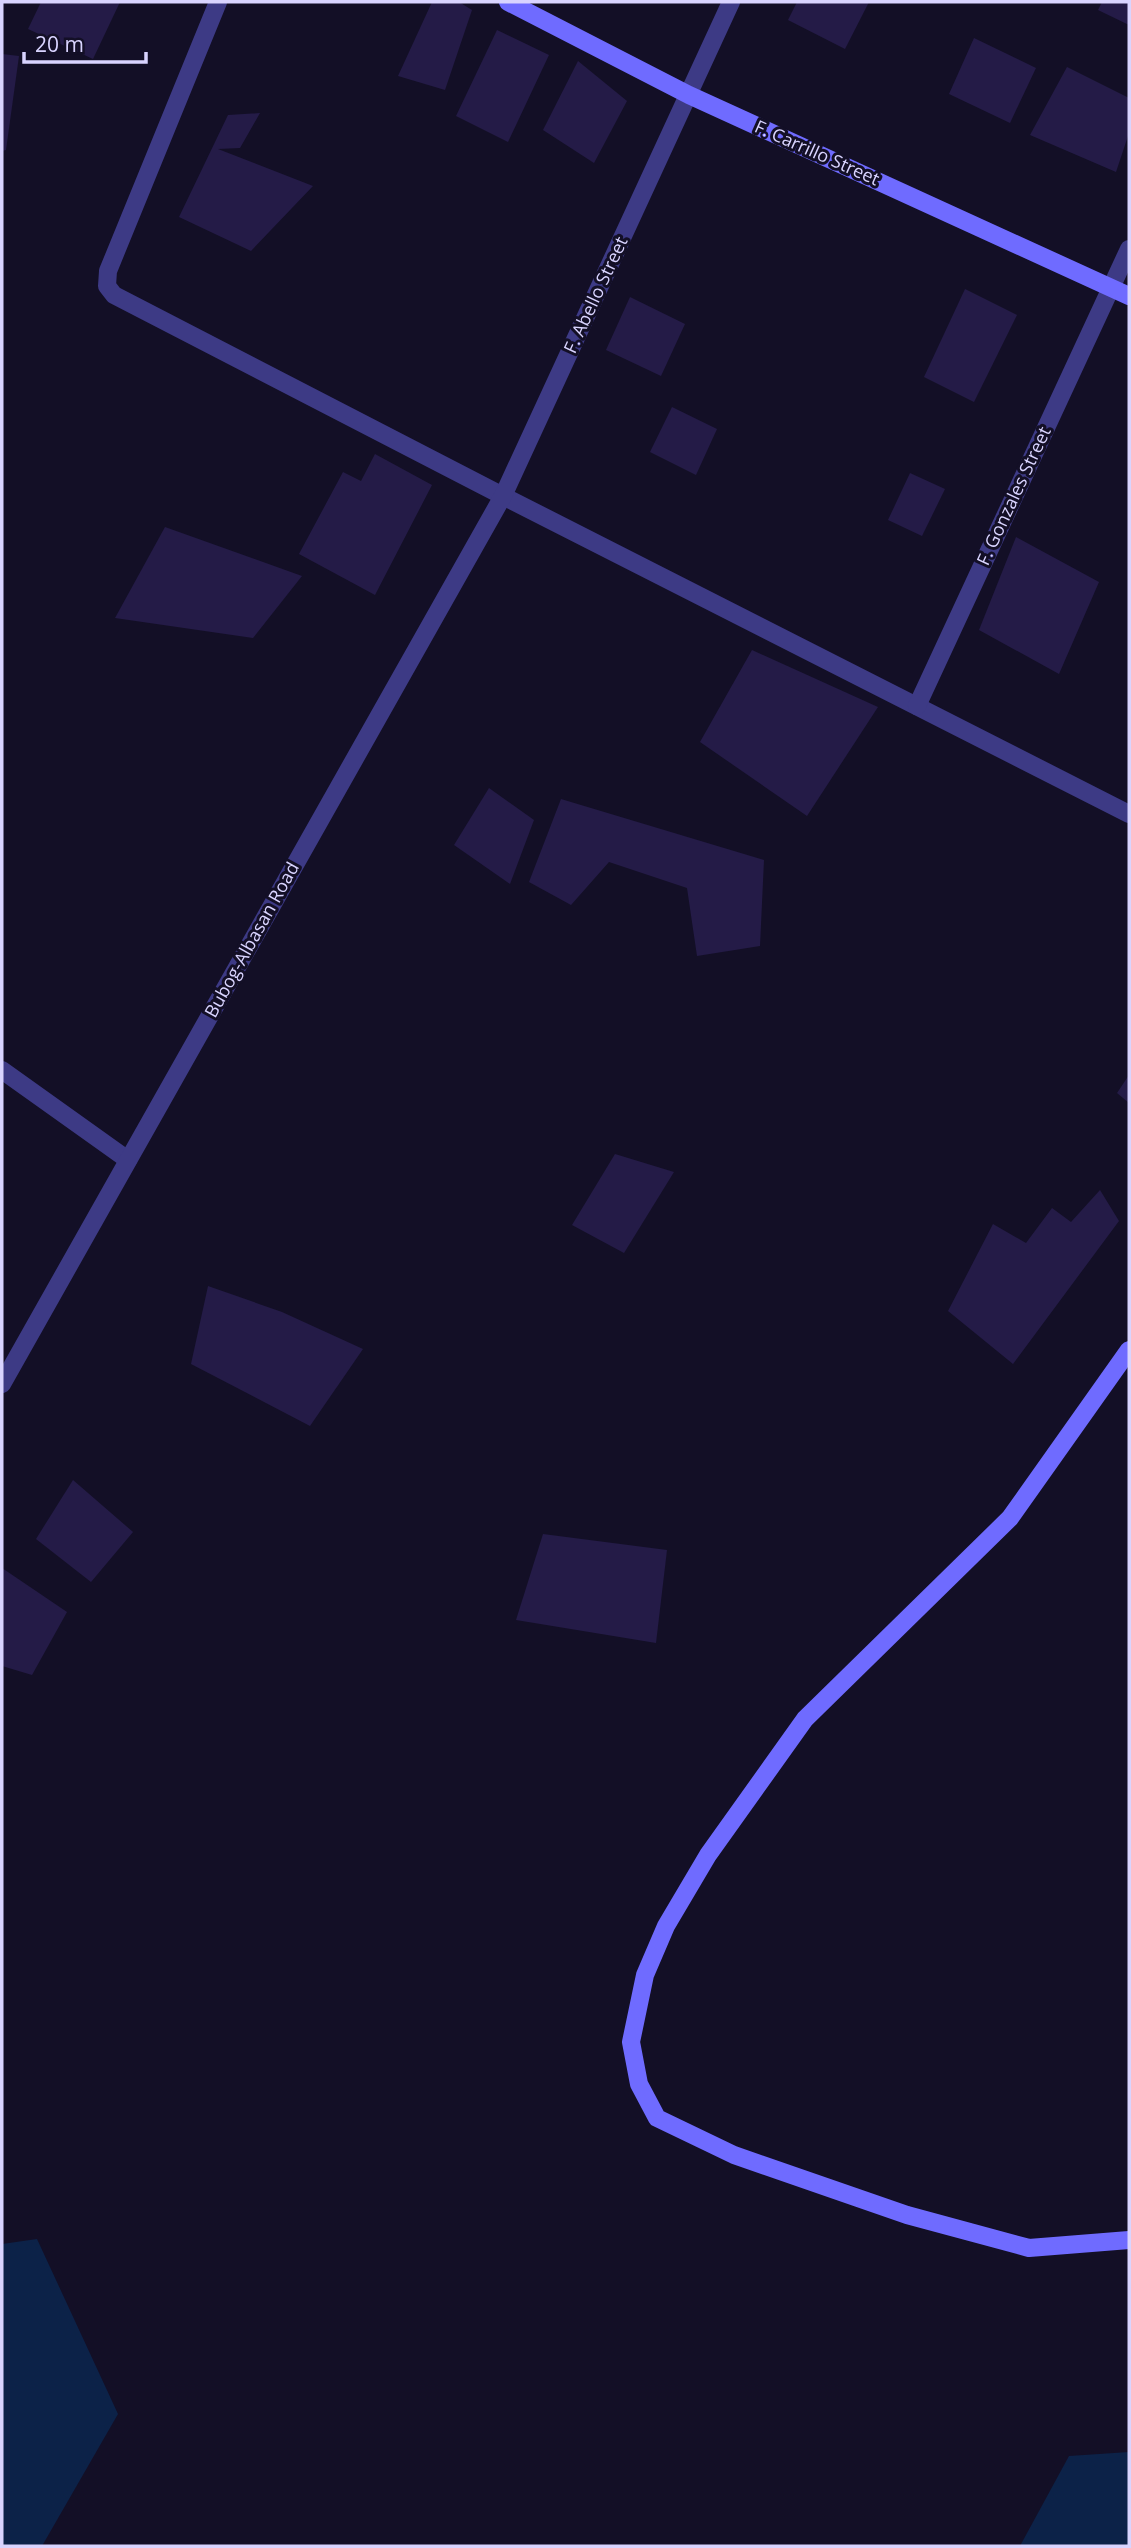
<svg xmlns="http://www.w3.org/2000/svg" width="1131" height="2548" font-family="'Open Sans',sans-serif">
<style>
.water{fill:#0c2248}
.building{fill:#241b47}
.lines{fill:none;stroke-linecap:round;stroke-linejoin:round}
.street{stroke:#3d3a85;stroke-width:18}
.secondary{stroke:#6f6bff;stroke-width:18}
.labels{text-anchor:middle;stroke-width:6;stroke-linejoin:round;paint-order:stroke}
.street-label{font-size:18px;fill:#d9d4ff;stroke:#130f26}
</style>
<rect width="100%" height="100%" fill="#130f26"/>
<g class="water">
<path d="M37,2239L118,2414L42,2546H2V2244Z"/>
<path d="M1129,2452V2546H1020L1069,2456Z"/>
</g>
<g class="building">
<path d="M41,2H120L93,59L28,29Z"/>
<path d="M432,2H459L472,10L445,90L398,76Z"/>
<path d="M797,2H869L845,49L788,20Z"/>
<path d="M1102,2H1129V25L1098,10Z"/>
<path d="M497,30L549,55L508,142L456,116Z"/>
<path d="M974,38L1036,68L1010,123L949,94Z"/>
<path d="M2,54L19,56L6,150L2,151Z"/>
<path d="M578,61L627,101L594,163L543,130Z"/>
<path d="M1067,67L1129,98V133L1116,172L1030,135Z"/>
<path d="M260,113L240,148L218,149L313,186L251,251L179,217L228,115Z"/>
<path d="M965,289L1017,315L974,402L924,377Z"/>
<path d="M630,297L685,324L661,376L606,350Z"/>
<path d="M672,407L717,429L696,475L650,452Z"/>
<path d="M375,454L432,485L375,595L299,554L343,472L361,481Z"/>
<path d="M910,473L945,489L922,536L888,520Z"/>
<path d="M165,527L302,576L253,638L115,618Z"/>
<path d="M1016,537L1099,582L1059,674L979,630Z"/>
<path d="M752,650L878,707L807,816L700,742Z"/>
<path d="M489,788L534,820L510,884L454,845Z"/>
<path d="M561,799L764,860L760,946L697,956L687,888L609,862L571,905L529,882Z"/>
<path d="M1129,1075V1103L1117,1093Z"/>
<path d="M615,1154L674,1172L624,1253L572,1225Z"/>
<path d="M1100,1190L1119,1221L1013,1364L948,1311L993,1224L1026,1243L1052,1208L1071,1222Z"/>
<path d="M208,1286L282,1312L363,1349L310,1426L191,1364Z"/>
<path d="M73,1480L133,1532L91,1582L36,1539Z"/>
<path d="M543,1534L667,1550L656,1643L516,1620Z"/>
<path d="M2,1568L67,1612L32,1675L2,1666Z"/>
</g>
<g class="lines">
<g class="street">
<path d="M218,2L108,271L107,286L114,295L503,496L1129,814"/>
<path d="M917,706L1129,249"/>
<path d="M2,1070L128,1160"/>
<path d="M2,1384L503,496L731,2"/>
</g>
<g class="secondary">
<path d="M508,2L689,95L1129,296"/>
<path d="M1129,1350L1010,1518L805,1719L708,1855L666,1926L645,1975L631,2042L639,2084L657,2118L734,2155L907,2215L1029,2248L1129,2240"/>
</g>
</g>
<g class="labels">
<g class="street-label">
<text transform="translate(817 153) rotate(24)" y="6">F. Carrillo Street</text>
<text transform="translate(596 295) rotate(-65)" y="6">F. Abello Street</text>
<text transform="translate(1014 496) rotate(-65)" y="6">F. Gonzales Street</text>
<text transform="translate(252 940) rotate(-61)" y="6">Bubog-Albasan Road</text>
</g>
</g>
<rect width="1131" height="2548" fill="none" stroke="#d9d4ff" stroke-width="7"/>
<path d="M24 52v10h122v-10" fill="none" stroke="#d9d4ff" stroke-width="3.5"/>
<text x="35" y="52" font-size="21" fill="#d9d4ff" stroke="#130f26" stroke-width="5" paint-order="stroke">20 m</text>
</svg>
